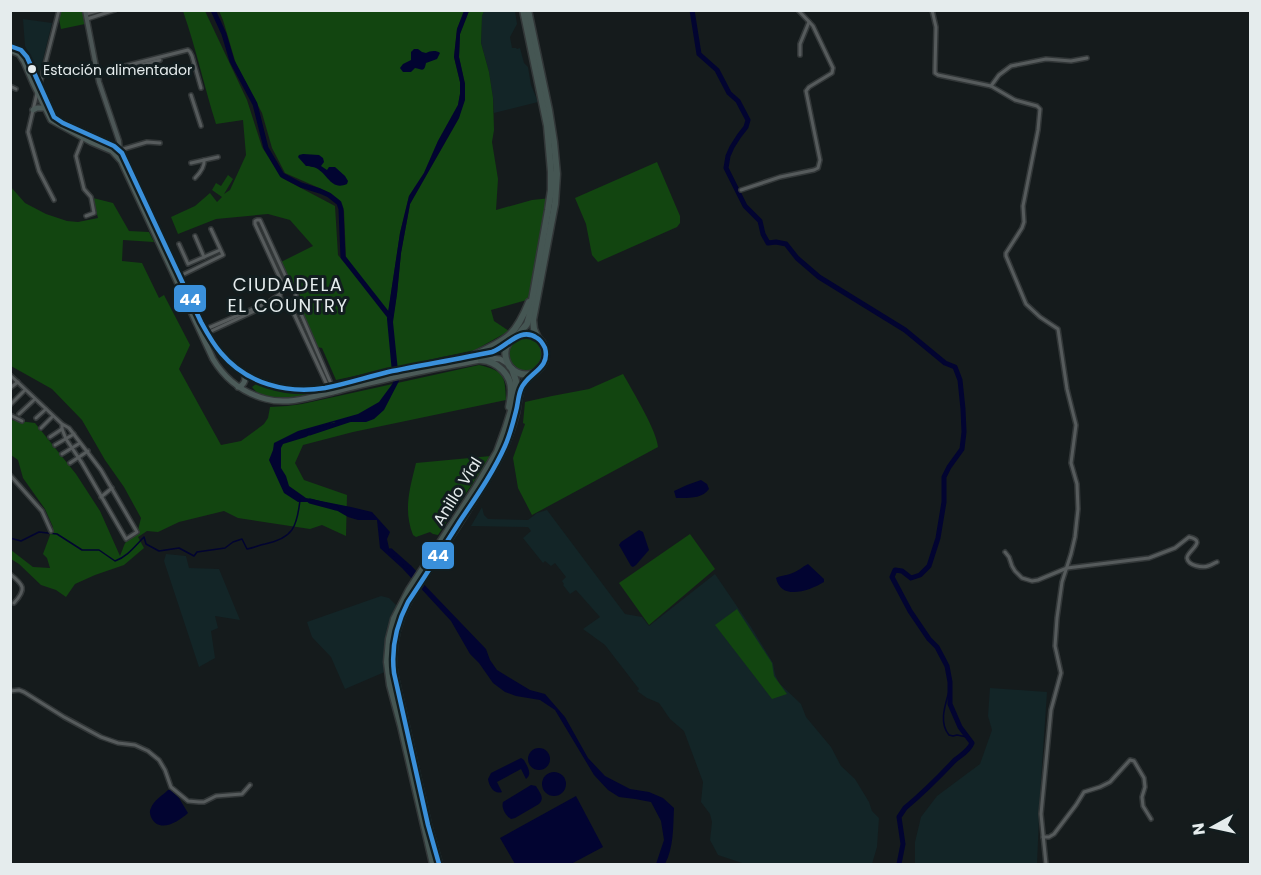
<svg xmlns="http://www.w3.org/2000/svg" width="1261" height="875" font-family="Poppins,sans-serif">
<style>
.built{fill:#132527}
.green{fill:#124510}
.water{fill:#020431}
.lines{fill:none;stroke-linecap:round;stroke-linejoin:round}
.stream{stroke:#020431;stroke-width:1.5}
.river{stroke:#020431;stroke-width:5}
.street-casing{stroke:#323738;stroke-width:6}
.secondary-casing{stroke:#323738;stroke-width:7}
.primary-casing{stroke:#323738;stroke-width:8}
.highway-casing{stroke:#323738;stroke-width:9}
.street{stroke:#565b5c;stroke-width:3}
.secondary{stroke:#4c5656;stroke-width:4}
.primary{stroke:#4c5b59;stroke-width:5}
.highway{stroke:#455653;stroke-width:6}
.bus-1-casing{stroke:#121d1f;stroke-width:9}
.bus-1{stroke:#3a90db;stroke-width:4.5}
.bus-dot{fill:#e5eced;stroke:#121d1f;stroke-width:2}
.labels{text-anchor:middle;stroke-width:6;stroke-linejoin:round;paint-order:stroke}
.bus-label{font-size:14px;fill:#e5eced;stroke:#121d1f;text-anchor:start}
.street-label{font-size:16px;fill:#e5eced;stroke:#121d1f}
.neighbourhood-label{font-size:18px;letter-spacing:1.5px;fill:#e5eced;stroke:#121d1f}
.line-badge{stroke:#121d1f;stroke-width:2}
.badge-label{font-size:16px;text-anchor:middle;font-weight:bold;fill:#fff}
</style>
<rect width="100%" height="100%" fill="#151b1c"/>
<g class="built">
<path d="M484,11H515L517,24L510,37L512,48H516L517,49L520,48L524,63L528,67L531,85L538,102L494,113L493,98L489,72L481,43L482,16Z"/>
<path d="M23,19L52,23L39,75L25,46Z"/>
<path d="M482,507L484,515L488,519L528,520L537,513L547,510L625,614L642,617L649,626L715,574L751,627L773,663L775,674L779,683L801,704L806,717L831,747L841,766L855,779L869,802L872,811L879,818L877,847L872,864H745L718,855L710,840L712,822L710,814L701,802L703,782L684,731L670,719L659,703L647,698L637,691L639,689L605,645L583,629L600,617L576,590L570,594L563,585L564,584L562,581L566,577L555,563L551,566L545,561L543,563L523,538L531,531L528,527L471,526Z"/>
<path d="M166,554L186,556L189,568L219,569L240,620L215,616L218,628L211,631L215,658L199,667L164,561Z"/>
<path d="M381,596L389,598L398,607L387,628L385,648L387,671L345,689L331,657L312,637L307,622Z"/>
<path d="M990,688L1047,692L1040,795L1037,864H915V842L921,817L937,796L980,764L992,730L988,716Z"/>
</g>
<g class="green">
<path d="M61,11H82L85,24L61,29L59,19Z"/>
<path d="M183,11H205L247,100L262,147L282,178L335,206L338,255L373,297L346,257L344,211L339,200L326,191L285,173L272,148L262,113L236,64L223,20L219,11H464L457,29L454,57L460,82V94L458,105L438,141L424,173L409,196L400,233L388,314H387L392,325L397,294L401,253L410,204L459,118L465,84L459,57L460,34L469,11H484L482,16L481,43L489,72L493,98L494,130L492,142L498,179L496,210L532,200L551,198L534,298L491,310L494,321L509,331L475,350L336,380L322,348L317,347L297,301L300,297L298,289L292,284L281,262L313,246L290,220L268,214L216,219L178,234L171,217L195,206L210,193L217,202L222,197L212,190L216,183L221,186L228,175L233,179L224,194L230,190L246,155L243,120L216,124C204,86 196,48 183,11Z"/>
<path d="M657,162L680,216V223L677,227L598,262L592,255L586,224L575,198Z"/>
<path d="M10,186L25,203L46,214L67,221L78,222L98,218L93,198L113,203L129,231L149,232L154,242L123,240L122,261L142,263L159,298L164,295L190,345L179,369L221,445L241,441L264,424L268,418L270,407L287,406L302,404L479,365C504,371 505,375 506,400L353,432L303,445L295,463L304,480L347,495L346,536L322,525L310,529L238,518L224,511L179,522L158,532L147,531L138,537L144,548L124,565L95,575L75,584L66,597L56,590L41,585L19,564L11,559V550L33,567L50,568L47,558L43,554L53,527L45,509L23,478L18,460L11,455V420L35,423L76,474L100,511L120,556C126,542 123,542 137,534L141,518L124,487L105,460L82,420L52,389L11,366Z"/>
<circle cx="526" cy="354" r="17"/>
<path d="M623,374C632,390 657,431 658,447L532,515L518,488L513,458L525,424L523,423L525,402L552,396L589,389Z"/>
<path d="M256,384L284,391L334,388C314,393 266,408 252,387Z"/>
<path d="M491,456L438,535L433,534L430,532L416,537L413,535C403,510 410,488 416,463Z"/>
<path d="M690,534L715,569L649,625L619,583Z"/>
<path d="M737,609L772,663L774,676L787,694L772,699L715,625Z"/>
</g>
<g class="water">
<path d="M464,11H469L460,34L459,57L465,84V100L459,118L410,204L401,253L397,294L393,322L399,381L384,410L374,419L366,422H334L306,437L283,444L281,448V468L286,476L289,486L306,498L351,507L372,512L390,532L387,539L389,548L486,649L490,660L497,670L530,690L545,694L565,717L588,758L605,776L630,789L649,792L663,798L674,808C673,827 674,847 665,864H656L664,840L661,821L651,802L635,799L619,797L608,790L594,775L555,710L540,700L516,696L505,692L493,683L479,663L470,654L451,621L402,568L380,548L377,520H358L348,517L329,506L316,502H298L284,493L269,460L273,450L274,443L298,431L358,414L379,402L393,383L387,319L400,233L409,196L424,173L438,141L458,105L460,94V82L454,57L457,29Z"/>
<path d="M414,49H418L422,52L426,53C430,51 436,50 440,53L437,59L426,63C424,73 422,69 415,68L411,72H403L400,68L403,64L411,60V52Z"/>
<path d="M303,154L319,155L323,158L324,162L321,166L327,170L329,167H335L345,176L348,181L347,184C331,191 328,174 316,168C315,167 307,166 306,166L298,157L299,155Z"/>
<path d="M701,480L707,484L709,489C702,499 688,498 676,498L674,491L687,485Z"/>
<path d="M639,530L643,532L649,550L636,565L633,567L631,566L619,545L621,542Z"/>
<path d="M808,564L824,579V582C809,591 781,601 776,578C781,575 785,576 790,574C797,572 802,567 808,564Z"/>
<circle cx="539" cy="759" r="11"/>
<path d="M521,758L524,760C527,766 533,774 526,779L521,769L497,782L502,792C494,795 489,786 488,779L491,773Z"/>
<circle cx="554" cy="784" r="12"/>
<path d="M531,785L536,786C540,793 545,798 539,804L515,818L511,819C506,816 501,808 503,802Z"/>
<path d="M168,790H171L179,798L188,813C178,822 159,834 151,817C150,814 149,811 151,808C153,801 163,795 168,790Z"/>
<path d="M576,796L603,847L571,864H515L500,838Z"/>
</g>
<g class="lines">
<g class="stream">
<path d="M10,538L21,541L39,532L57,534L82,550H99L115,561C127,557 135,546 144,537L146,544L159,551L179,548L194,556L197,552L225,548L233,542L242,539L247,549C254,548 259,545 265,544C293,538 297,527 300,500"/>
<path d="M950,688C946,703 938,722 949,735L953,736L957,735L967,737"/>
</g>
<g class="river">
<path d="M213,10L224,34L232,61L255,104L266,148L282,175L301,185L320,191L329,195L339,203L341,209L343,257L390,317"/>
<path d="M692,10L699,54L717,70L729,93L738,101L748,120L746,127L739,136L732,147L728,156L726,168L745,206L760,221L763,234L768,243L776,242L786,244L797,258L819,277L905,330L945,363L955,367L960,380L963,409L964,432L962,449L949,467L944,477V502L938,538L929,566L920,575L911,578L902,571L895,570L892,577L910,611L929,639L937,647L947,666L950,682V704L960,727L972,743C969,751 961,755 955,760C939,777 923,793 905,808L899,817L903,844L899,864"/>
<path d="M310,433L349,420"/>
<path d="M310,501L336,508"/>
<path d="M391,551L409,567L419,578"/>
</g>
<defs>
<g id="street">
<path d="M932,10L936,27L935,68V73L938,75L991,86L1015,100L1037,106L1040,109L1038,130L1023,206L1024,222L1022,228L1006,253V256L1026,304L1040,317L1058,329L1067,389L1076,425L1071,463L1077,484L1078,509L1075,537L1071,554L1062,582L1057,618L1055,646L1061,673L1051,710L1041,814L1046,864"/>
<path d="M86,14L101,10"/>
<path d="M87,19L115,10"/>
<path d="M800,55V44L809,22"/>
<path d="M134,67L160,60"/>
<path d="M97,73L188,50L190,52L192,56L201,88"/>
<path d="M40,84L59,10"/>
<path d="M10,86L16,89"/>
<path d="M991,86L999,75L1011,66L1046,59L1071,61L1087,58"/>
<path d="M37,93L28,132L39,171L54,200"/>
<path d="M191,95L201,126"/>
<path d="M83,138L76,156L84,189L91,197L94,213L86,216"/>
<path d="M120,150L147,142L160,143"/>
<path d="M191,163L218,157"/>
<path d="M195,178C200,173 205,167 204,160"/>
<path d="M741,190L780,177L814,170L818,168L820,160L806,91L809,87L832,73L833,68L813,26L798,10"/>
<path d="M195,236L204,257"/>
<path d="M179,244L188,264L220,250"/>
<path d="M180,276L223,255L211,229"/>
<circle cx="288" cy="295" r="8"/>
<path d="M284,287L255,224V221L257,220H260L290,286"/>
<path d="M295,300L332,386"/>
<path d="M289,303L328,387"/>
<path d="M206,329L269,302L280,294"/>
<path d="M207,333L270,304L282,300"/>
<path d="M10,375L62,424L69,428L101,470L137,532L126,539L82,463L66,439L62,429V424"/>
<path d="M10,388L18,382"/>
<path d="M10,405L25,390"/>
<path d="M19,414L35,399"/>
<path d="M10,415L22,421"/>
<path d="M36,418L46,409"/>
<path d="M41,428L53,416"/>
<path d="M50,437L62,429"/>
<path d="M55,445L74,434"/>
<path d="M62,454L80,443"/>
<path d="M70,463L88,451"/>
<path d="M10,475L42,511L51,531"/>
<path d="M101,497L112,488"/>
<path d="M1005,552L1009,557L1012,566L1015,571L1022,578L1032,581L1038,580L1067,568L1149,558L1175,548L1189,537C1208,541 1187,551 1187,558C1188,566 1203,568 1208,566C1212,565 1214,563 1217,562"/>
<path d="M10,574C24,585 27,589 14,603"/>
<path d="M10,691L19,690L24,692L64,717L101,737L118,743L135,745L148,751L159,760L165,770L171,787L188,801L199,802H204L216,796L242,794L250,785"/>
<path d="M1043,837H1049L1054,834L1076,805L1084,792L1100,787L1110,782L1130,760L1134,761L1144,778L1145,787L1142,797L1143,806L1151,819"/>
</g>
<path id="secondary" d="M85,10L99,82L119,141L120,152"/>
<g id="primary">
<path d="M10,46L21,50L27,57L54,117L63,123L114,146L122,153L201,322C207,333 213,344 221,353C247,384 287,394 325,388C346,384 367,377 388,372C423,365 458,359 492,352L507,344"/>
<path d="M10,50L19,54L24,62L33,83L51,120L91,142L112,151L121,161L213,359C225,379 243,393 266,399C288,405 311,397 333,392C351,387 369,383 387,379C421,371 456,365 490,358L500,359L508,364"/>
<path d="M33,110L37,108H45"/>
<path d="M238,387C245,385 247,378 243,372"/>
</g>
<g id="highway">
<path d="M528,10L549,110L554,142L557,174L555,204L533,320L534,329L538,338"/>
<path d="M518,335L527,324L529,317L548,210L551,190V172L547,126L523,10"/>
<path d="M472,356C505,340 514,339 529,302"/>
<path d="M481,360C497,361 512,375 511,392C511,397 510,402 509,407"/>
<path d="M433,864L401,726L390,685L387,662L389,639L394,619L409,590L475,489L497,452L506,427L515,398L516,381L512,369"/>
<path d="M439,864L428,825L394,673C391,648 396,625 408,602C425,575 443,548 460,522C473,501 487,481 498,460C506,445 512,429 516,413C518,404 518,394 522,386C529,373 549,369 545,350C544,344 540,339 535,336C529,334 523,333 517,336C494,347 508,382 534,373"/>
</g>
</defs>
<use href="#street" class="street-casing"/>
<use href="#secondary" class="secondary-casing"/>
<use href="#primary" class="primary-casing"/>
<use href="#highway" class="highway-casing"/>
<use href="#street" class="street"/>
<use href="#secondary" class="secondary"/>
<use href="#primary" class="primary"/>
<use href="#highway" class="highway"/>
<defs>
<path id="bus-1" d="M10,46L21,50L27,57L54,117L63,123L114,146L122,153L201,322C207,333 213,344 221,353C247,384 287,394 325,388C346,384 367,377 388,372C423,365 458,359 492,352C507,347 520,326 537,338C541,340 543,344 545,348C551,369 527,373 521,389C518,396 518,404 516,411C513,423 510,435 505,446C493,473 476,497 460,521C443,548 426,575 408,602C396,625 391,648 394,673L428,825L439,864"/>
</defs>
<use href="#bus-1" class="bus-1-casing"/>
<use href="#bus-1" class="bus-1"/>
</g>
<circle class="bus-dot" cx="32" cy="69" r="5"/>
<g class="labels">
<g class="bus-label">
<text x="43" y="75">Estación alimentador</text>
</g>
<g class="street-label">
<text transform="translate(457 491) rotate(-58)" y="6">Anillo Víal</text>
</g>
<g class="neighbourhood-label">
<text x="288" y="291">CIUDADELA<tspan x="288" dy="21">EL COUNTRY</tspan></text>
</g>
</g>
<g class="line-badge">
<rect x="173" y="284" width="34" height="29" rx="6" fill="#3a90db"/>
<rect x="421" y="541" width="34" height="29" rx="6" fill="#3a90db"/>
</g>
<g class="badge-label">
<text x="190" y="305">44</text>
<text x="438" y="561">44</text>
</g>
<rect width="1261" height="875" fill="none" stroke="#e5eced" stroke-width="24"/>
<g transform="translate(1213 827) rotate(262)" stroke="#121d1f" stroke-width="4.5" paint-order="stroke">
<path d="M0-4.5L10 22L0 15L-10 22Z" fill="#e5eced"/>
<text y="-9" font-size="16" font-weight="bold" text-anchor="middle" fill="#e5eced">N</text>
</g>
</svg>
